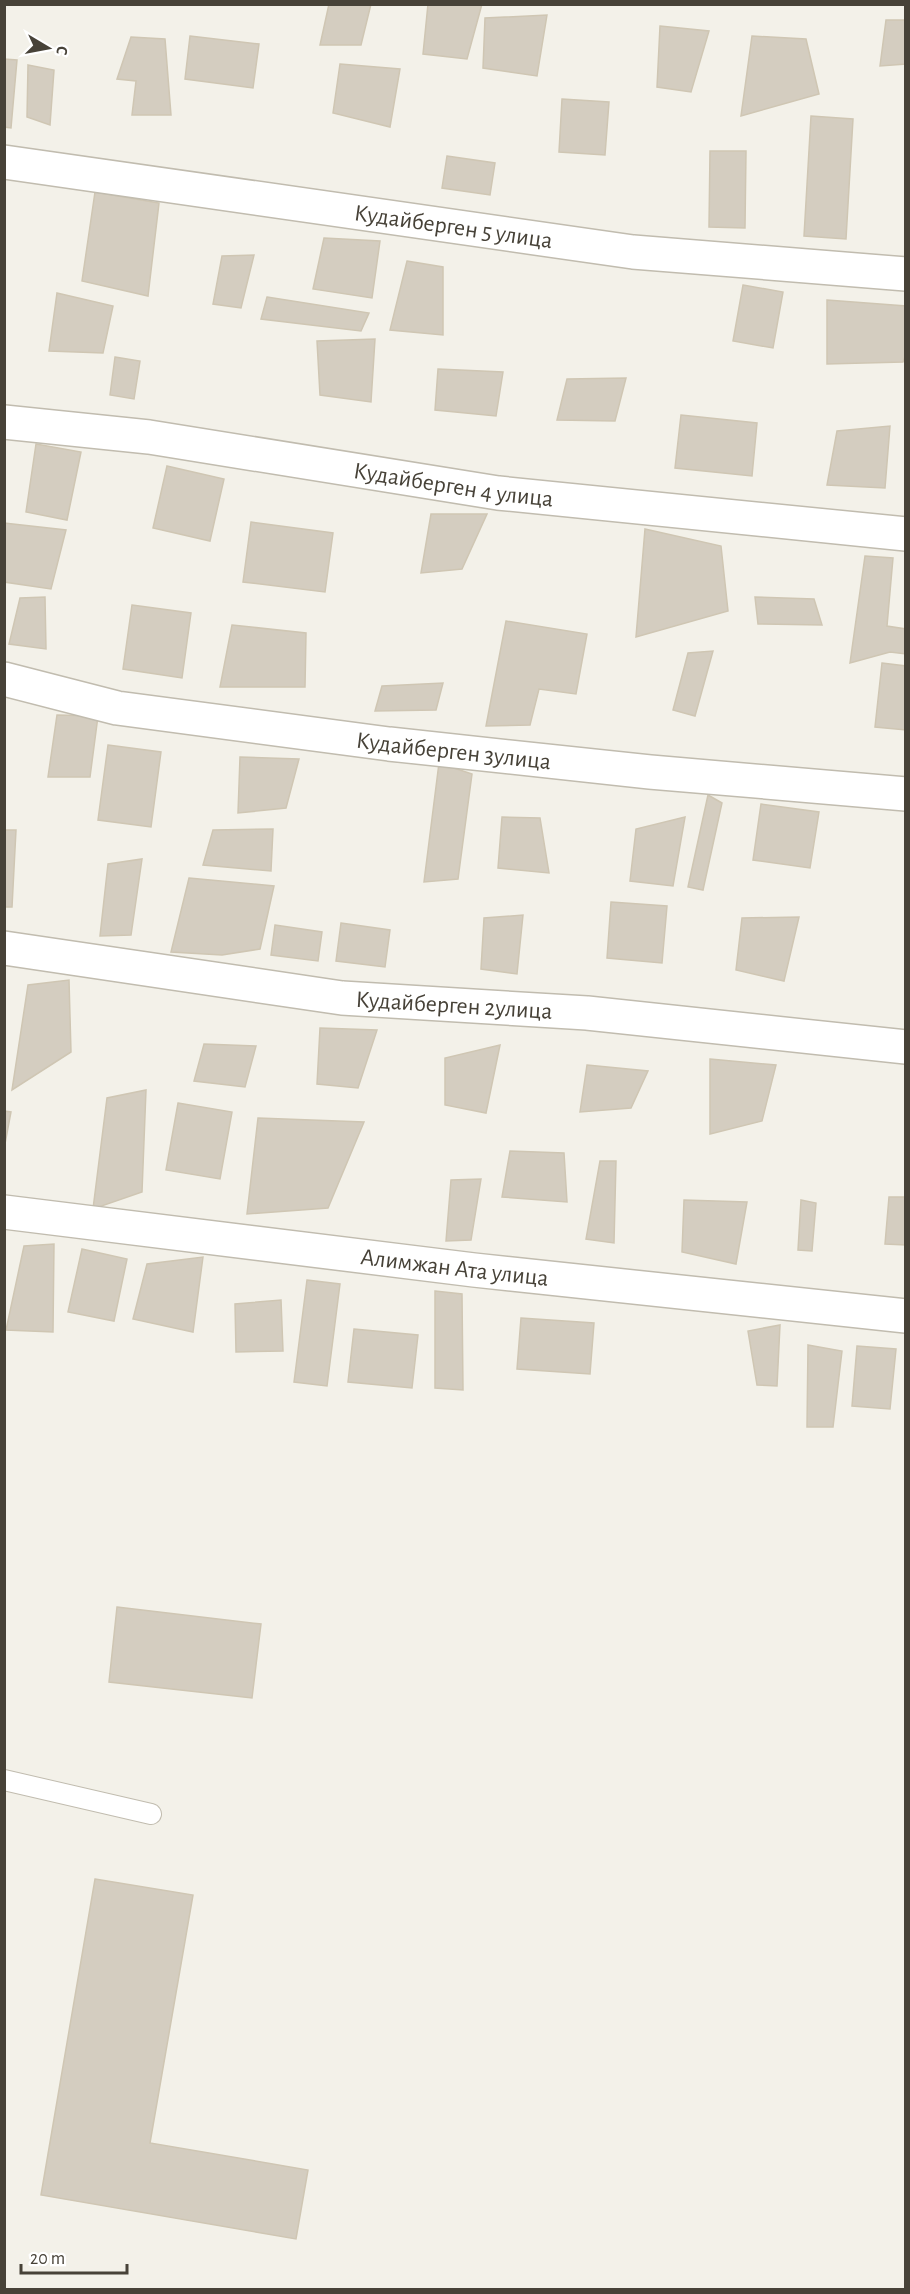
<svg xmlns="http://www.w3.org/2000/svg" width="910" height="2294" font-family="'Alegreya Sans',sans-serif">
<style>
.building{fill:#d4cdc0;stroke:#cfc6b3;stroke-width:1.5}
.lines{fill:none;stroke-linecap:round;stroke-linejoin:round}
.lane-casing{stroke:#c1bcaf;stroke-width:22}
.street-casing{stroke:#c1bcaf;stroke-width:36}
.lane{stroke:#fff;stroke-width:20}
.street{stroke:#fff;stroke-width:33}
.labels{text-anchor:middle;stroke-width:6;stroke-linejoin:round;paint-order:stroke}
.street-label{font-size:24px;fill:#474238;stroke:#fff}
</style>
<rect width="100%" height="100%" fill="#f3f1e9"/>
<g class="building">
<path d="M329,4H371L361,45H320Z"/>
<path d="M428,4H482L467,59L423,54Z"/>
<path d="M547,15L537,76L483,68L485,18Z"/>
<path d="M886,20H906V64L880,66Z"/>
<path d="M660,26L709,31L691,92L657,87Z"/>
<path d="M190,36L259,44L253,88L185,79Z"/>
<path d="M752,36L806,39L819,94L741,116Z"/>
<path d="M131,37L165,39L171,115H132L136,81L117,79Z"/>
<path d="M4,59L17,60L11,128L4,127Z"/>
<path d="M340,64L400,69L390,127L333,113Z"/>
<path d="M28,65L54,70L50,125L27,117Z"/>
<path d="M562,99L609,102L605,155L559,152Z"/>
<path d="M811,116L853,119L846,239L804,236Z"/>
<path d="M710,151H746L745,228L709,227Z"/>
<path d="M447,156L495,163L490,195L442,188Z"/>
<path d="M95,192L159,203L148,296L82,281Z"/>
<path d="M324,238L380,241L372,298L313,289Z"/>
<path d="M254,255L241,308L213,304L222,256Z"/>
<path d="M407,261L443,267V335L390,330Z"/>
<path d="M743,285L783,292L773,348L733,341Z"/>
<path d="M57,293L113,306L103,353L49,351Z"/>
<path d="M267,297L369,313L361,331L261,319Z"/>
<path d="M827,300L906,306V354L903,362L827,364Z"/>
<path d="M375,339L371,402L320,395L317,341Z"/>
<path d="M115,357L140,361L134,399L110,395Z"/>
<path d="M438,369L503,372L496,416L435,410Z"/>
<path d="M626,378L615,421L557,420L567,379Z"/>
<path d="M681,415L757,423L752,476L675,468Z"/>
<path d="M890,426L885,488L827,485L837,431Z"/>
<path d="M36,444L81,452L67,520L26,512Z"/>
<path d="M167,466L224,479L210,541L153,528Z"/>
<path d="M431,514H487L462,569L421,573Z"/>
<path d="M251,522L333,533L325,592L243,582Z"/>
<path d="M4,523L66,530L51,589L4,582Z"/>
<path d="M645,529L721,546L728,611L636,637Z"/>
<path d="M865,556L893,558L887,626L906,629V654L890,652L850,663Z"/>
<path d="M45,597L46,649L9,644L20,598Z"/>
<path d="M755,597L814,599L822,625L758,624Z"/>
<path d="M132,605L191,613L182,678L123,669Z"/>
<path d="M506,621L587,634L576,694L539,689L530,725L486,726Z"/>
<path d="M232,625L306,633L305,687H220Z"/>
<path d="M713,651L695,716L673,710L688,653Z"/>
<path d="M882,663L906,666V730L875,727Z"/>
<path d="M443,683L436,710L375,711L382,686Z"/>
<path d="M57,715L98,716L90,777H48Z"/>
<path d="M108,745L161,752L151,827L98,820Z"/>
<path d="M240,757L299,759L286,808L238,813Z"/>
<path d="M439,763L472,774L458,879L424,882Z"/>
<path d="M708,795L722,803L703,890L688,887Z"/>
<path d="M761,804L819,812L810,868L753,860Z"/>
<path d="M502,817L540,818L549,873L498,868Z"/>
<path d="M685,817L673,886L630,881L636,829Z"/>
<path d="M273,829L271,871L203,865L213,830Z"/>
<path d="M4,830H16L12,907H4Z"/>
<path d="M142,859L131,935L100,936L108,864Z"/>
<path d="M189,878L274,886L260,949L222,955L171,952Z"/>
<path d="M611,902L667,906L662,963L607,958Z"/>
<path d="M523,915L517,974L481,969L484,918Z"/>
<path d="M799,917L784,981L736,970L742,918Z"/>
<path d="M341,923L390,930L385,967L336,961Z"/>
<path d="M275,925L322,932L318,961L271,955Z"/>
<path d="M69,980L71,1052L12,1090L28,985Z"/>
<path d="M320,1028L377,1030L358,1088L317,1084Z"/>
<path d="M204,1044L256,1046L245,1087L194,1081Z"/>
<path d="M500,1045L486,1113L445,1105V1058Z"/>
<path d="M710,1059L776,1065L762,1121L710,1134Z"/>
<path d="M587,1065L648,1071L631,1108L580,1112Z"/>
<path d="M146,1090L142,1192L93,1209L107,1098Z"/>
<path d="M178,1103L232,1112L220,1179L166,1170Z"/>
<path d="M4,1111L11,1112L4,1149Z"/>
<path d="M258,1118L364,1122L328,1208L247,1214Z"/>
<path d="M510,1151L564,1153L567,1202L502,1197Z"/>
<path d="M600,1161H616L614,1243L586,1239Z"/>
<path d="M481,1179L471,1240L446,1241L451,1180Z"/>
<path d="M889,1197H906V1245L885,1244Z"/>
<path d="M684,1200L747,1202L736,1264L682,1252Z"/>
<path d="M801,1200L816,1203L812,1251L798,1250Z"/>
<path d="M54,1244L53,1332L6,1330L24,1246Z"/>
<path d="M82,1249L127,1259L114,1321L68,1312Z"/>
<path d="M203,1257L193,1332L133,1319L147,1264Z"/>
<path d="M307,1280L340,1284L327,1386L294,1382Z"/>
<path d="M435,1291L462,1294L463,1390L435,1388Z"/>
<path d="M281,1300L283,1351L236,1352L235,1304Z"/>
<path d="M521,1318L594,1323L590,1374L517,1369Z"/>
<path d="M780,1325L777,1386L757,1385L748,1331Z"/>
<path d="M354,1329L418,1335L412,1388L348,1382Z"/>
<path d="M808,1345L842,1351L833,1427H807Z"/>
<path d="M857,1346L896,1349L890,1409L852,1406Z"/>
<path d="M117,1607L261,1624L252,1698L109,1682Z"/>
<path d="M95,1879L193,1895L150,2143L308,2170L296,2239L41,2195Z"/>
</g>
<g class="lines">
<defs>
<path id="lane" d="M4,1780L151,1814"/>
<g id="street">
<path id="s1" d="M4,162L633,252L906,274"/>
<path id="s2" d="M4,422L149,437L498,493L906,534"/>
<path id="s3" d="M4,679L117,708L389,744L650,772L906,794"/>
<path id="s4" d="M4,948L342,998L587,1013L906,1047"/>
<path id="s5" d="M4,1212L474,1270L906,1316"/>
</g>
</defs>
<use href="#lane" class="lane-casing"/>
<use href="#street" class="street-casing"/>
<use href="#lane" class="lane"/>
<use href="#street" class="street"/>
</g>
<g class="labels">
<g class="street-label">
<text dy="8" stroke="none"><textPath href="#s1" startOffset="454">Кудайберген 5 улица</textPath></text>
<text dy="8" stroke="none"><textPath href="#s2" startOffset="454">Кудайберген 4 улица</textPath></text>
<text dy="8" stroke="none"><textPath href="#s3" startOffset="456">Кудайберген 3улица</textPath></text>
<text dy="8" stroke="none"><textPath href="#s4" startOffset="454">Кудайберген 2улица</textPath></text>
<text dy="8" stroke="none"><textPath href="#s5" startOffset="454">Алимжан Ата улица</textPath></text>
</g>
</g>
<rect width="910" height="2294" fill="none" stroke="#474238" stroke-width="12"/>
<g transform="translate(48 48) rotate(100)" stroke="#ffffff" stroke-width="4.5" paint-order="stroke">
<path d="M0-4.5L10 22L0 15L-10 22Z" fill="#474238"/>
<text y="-9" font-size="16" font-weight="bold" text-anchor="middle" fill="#474238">С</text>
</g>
<path d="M21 2264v9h106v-9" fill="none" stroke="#474238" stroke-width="3"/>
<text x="30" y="2264" font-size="18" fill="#474238" stroke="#ffffff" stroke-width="4.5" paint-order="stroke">20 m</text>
</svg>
